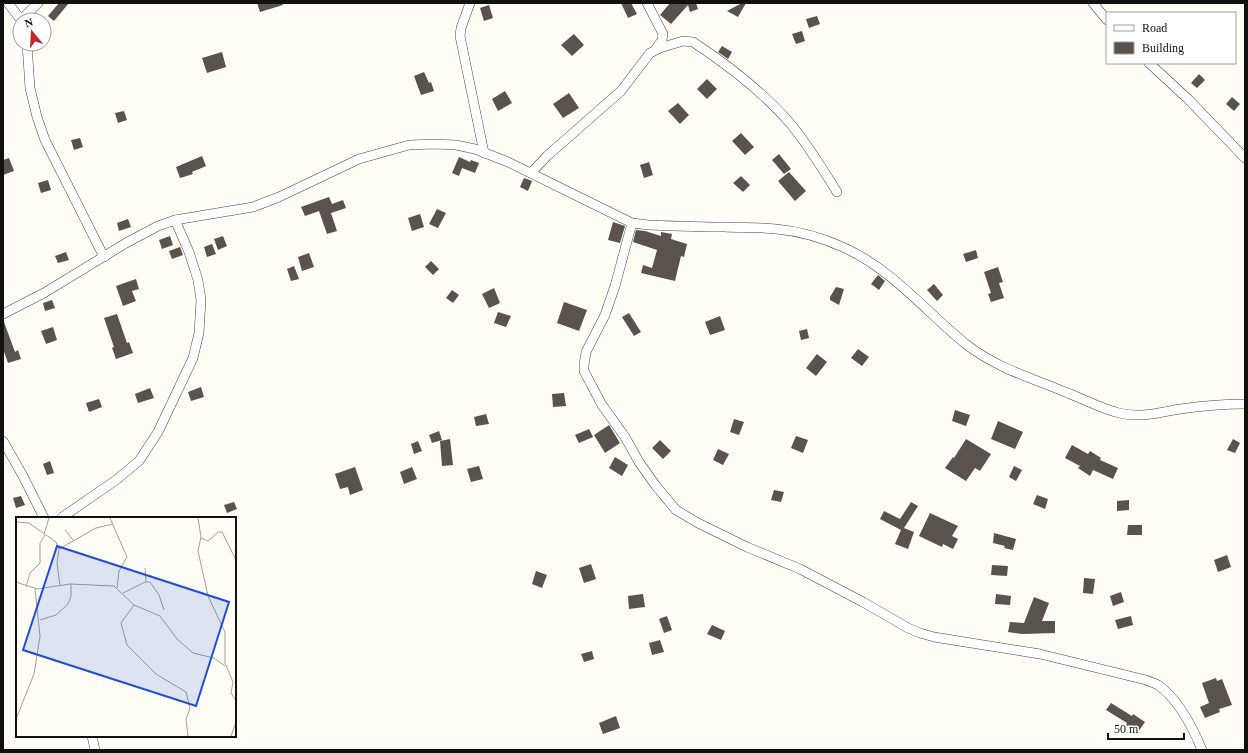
<svg xmlns="http://www.w3.org/2000/svg" width="1248" height="753" font-family="'Times New Roman',serif">
<style>
.building{fill:#5a524d}
.lines{fill:none;stroke-linecap:round;stroke-linejoin:round}
.street-casing{stroke:#444;stroke-width:10}
.street{stroke:#fff;stroke-width:9}
.inset-road{fill:none;stroke:#a09f9a;stroke-width:1}
.view{fill:#1d4ed8;fill-opacity:0.15;stroke:#1d4ed8;stroke-width:2}
.inset-edge{fill:none;stroke:#111;stroke-width:2}
</style>
<rect width="100%" height="100%" fill="#fffdf5"/>
<g class="building">
<path d="M59,3H69L54,21L48,16Z"/>
<path d="M257,3H282L283,5L260,12Z"/>
<path d="M621,3H631L637,14L628,18Z"/>
<path d="M670,3H696L698,9L690,12L688,5L671,24L660,15Z"/>
<path d="M742,3H746L738,17L727,11Z"/>
<path d="M489,5L493,18L484,21L480,8Z"/>
<path d="M817,16L820,24L809,28L806,19Z"/>
<path d="M802,31L805,41L796,44L792,34Z"/>
<path d="M574,34L584,45L572,56L561,45Z"/>
<path d="M722,46L732,52L728,59L718,52Z"/>
<path d="M222,52L226,67L207,73L202,58Z"/>
<path d="M424,72L429,83L431,82L434,91L421,95L414,76Z"/>
<path d="M1199,74L1205,80L1197,88L1191,83Z"/>
<path d="M707,79L717,89L707,99L697,89Z"/>
<path d="M505,91L512,103L498,111L492,99Z"/>
<path d="M569,93L579,108L563,118L553,104Z"/>
<path d="M1232,97L1240,104L1234,111L1226,104Z"/>
<path d="M678,103L689,115L680,124L668,111Z"/>
<path d="M124,111L127,120L118,123L115,113Z"/>
<path d="M741,133L754,147L745,155L732,141Z"/>
<path d="M80,138L83,147L74,150L71,140Z"/>
<path d="M779,154L791,169L784,174L772,160Z"/>
<path d="M202,156L206,166L192,172L193,174L180,178L176,167Z"/>
<path d="M459,157L470,162L471,160L479,163L475,173L462,168L459,176L452,173Z"/>
<path d="M9,158L14,171L3,175V160Z"/>
<path d="M649,162L653,175L644,178L640,165Z"/>
<path d="M789,172L806,191L795,201L778,181Z"/>
<path d="M741,176L750,185L743,192L733,183Z"/>
<path d="M524,178L532,181L528,191L520,187Z"/>
<path d="M48,180L51,190L41,193L38,183Z"/>
<path d="M329,197L332,204L343,200L346,208L331,213L337,231L327,234L319,211L305,216L301,207Z"/>
<path d="M437,209L446,213L438,228L429,224Z"/>
<path d="M420,214L424,227L412,231L408,218Z"/>
<path d="M128,219L131,227L119,231L117,223Z"/>
<path d="M613,222L625,226L620,243L608,240Z"/>
<path d="M636,230L645,231L661,236V232L672,234L671,239L687,244L684,257L681,256L675,281L641,273L643,265L652,268L657,250L633,242Z"/>
<path d="M170,236L173,245L162,249L159,240Z"/>
<path d="M223,236L227,246L218,250L214,239Z"/>
<path d="M212,244L216,254L207,257L204,247Z"/>
<path d="M180,247L183,255L172,259L169,251Z"/>
<path d="M976,250L978,258L966,262L963,254Z"/>
<path d="M66,252L69,260L58,263L55,256Z"/>
<path d="M309,253L314,267L302,271L298,257Z"/>
<path d="M431,261L439,269L433,275L425,267Z"/>
<path d="M294,266L299,279L291,281L287,269Z"/>
<path d="M998,267L1003,282L999,283L1004,298L991,302L988,294L991,293L984,272Z"/>
<path d="M878,275L885,281L879,290L871,284Z"/>
<path d="M136,279L139,289L132,291L136,301L123,306L116,286Z"/>
<path d="M934,284L943,295L937,301L927,290Z"/>
<path d="M836,287L844,289L839,305L830,300V297Z"/>
<path d="M494,288L500,303L489,308L482,294Z"/>
<path d="M452,290L459,295L453,303L446,298Z"/>
<path d="M52,300L55,308L45,311L43,303Z"/>
<path d="M564,302L587,310L579,331L557,323Z"/>
<path d="M498,312L511,316L506,327L494,323Z"/>
<path d="M629,313L641,332L634,336L622,317Z"/>
<path d="M117,314L127,343L129,342L133,353L116,359L112,348L114,347L104,318Z"/>
<path d="M720,316L725,330L710,335L705,322Z"/>
<path d="M3,322H4L15,352L18,350L21,359L8,363L3,349Z"/>
<path d="M53,327L57,340L46,344L41,331Z"/>
<path d="M807,329L809,338L801,340L799,331Z"/>
<path d="M858,349L869,357L862,366L851,358Z"/>
<path d="M817,354L827,362L816,376L806,368Z"/>
<path d="M201,387L204,397L191,401L188,392Z"/>
<path d="M150,388L154,398L138,403L135,394Z"/>
<path d="M564,393L566,406L553,407L552,394Z"/>
<path d="M99,399L102,407L89,412L86,403Z"/>
<path d="M955,410L970,415L966,426L952,421Z"/>
<path d="M486,414L489,424L476,426L474,417Z"/>
<path d="M734,419L744,422L739,435L730,432Z"/>
<path d="M998,421L1023,432L1015,449L991,439Z"/>
<path d="M609,425L620,443L605,453L594,435Z"/>
<path d="M589,429L593,437L579,443L575,435Z"/>
<path d="M439,431L442,440L432,443L429,435Z"/>
<path d="M796,436L808,440L803,453L791,448Z"/>
<path d="M450,439L453,465L442,466L440,441Z"/>
<path d="M966,439L991,454L980,471L975,468L966,481L945,468L953,457L954,458Z"/>
<path d="M1233,439L1240,443L1235,453L1227,450Z"/>
<path d="M660,440L671,451L663,459L652,448Z"/>
<path d="M418,441L422,451L414,454L411,444Z"/>
<path d="M1072,445L1088,454L1090,451L1101,458L1100,460L1118,468L1113,479L1093,470L1090,476L1078,468L1080,466L1065,458Z"/>
<path d="M718,449L729,454L723,465L713,460Z"/>
<path d="M615,457L628,465L622,476L609,468Z"/>
<path d="M50,461L54,473L47,475L43,464Z"/>
<path d="M479,466L483,479L471,482L467,469Z"/>
<path d="M1014,466L1022,470L1016,481L1009,477Z"/>
<path d="M355,467L363,490L350,495L348,487L340,489L335,474Z"/>
<path d="M412,467L417,479L404,484L400,472Z"/>
<path d="M774,490L784,492L781,502L771,500Z"/>
<path d="M1037,495L1048,499L1045,509L1033,504Z"/>
<path d="M21,496L25,505L16,508L13,498Z"/>
<path d="M1129,500V510L1117,511V501Z"/>
<path d="M234,502L237,509L227,513L224,505Z"/>
<path d="M911,502L918,506L904,528L914,532L908,549L895,544L901,530L880,519L884,511L900,519Z"/>
<path d="M930,513L958,526L952,536L958,539L953,549L943,544L942,547L919,536Z"/>
<path d="M1128,525H1142V535H1127Z"/>
<path d="M994,533L1016,539L1013,550L1004,548L1005,546L993,543Z"/>
<path d="M1227,555L1231,567L1218,572L1214,560Z"/>
<path d="M591,564L596,579L584,583L579,568Z"/>
<path d="M992,565L1008,566L1007,576L991,575Z"/>
<path d="M536,571L547,575L542,588L532,584Z"/>
<path d="M1084,578L1095,579L1093,594L1083,593Z"/>
<path d="M1121,592L1124,602L1113,606L1110,596Z"/>
<path d="M643,594L645,607L629,609L628,596Z"/>
<path d="M996,594L1011,596L1010,605L995,604Z"/>
<path d="M1034,597L1049,603L1042,621H1055V633L1022,634L1008,632L1010,622L1024,623Z"/>
<path d="M667,616L672,630L664,633L659,619Z"/>
<path d="M1131,616L1133,625L1118,629L1115,620Z"/>
<path d="M712,625L725,631L721,640L707,634Z"/>
<path d="M660,640L664,652L652,655L649,643Z"/>
<path d="M592,651L594,659L584,662L581,654Z"/>
<path d="M1216,678L1217,681L1222,679L1232,705L1219,709L1220,712L1205,718L1200,707L1209,703L1202,683Z"/>
<path d="M1111,703L1132,716L1133,714L1145,722L1138,732L1126,725L1127,723L1106,710Z"/>
<path d="M616,716L620,728L603,734L599,723Z"/>
</g>
<g class="lines">
<defs>
<g id="street">
<path d="M8,3L21,20"/>
<path d="M470,3L461,28L460,36L484,153"/>
<path d="M647,3L663,34L662,40L655,50"/>
<path d="M1093,3L1107,20"/>
<path d="M21,20L38,3"/>
<path d="M27,44L30,88L37,117L45,140L104,257"/>
<path d="M1149,63L1188,99L1245,158"/>
<path d="M531,173L547,156L621,91L650,53L660,48L683,41L693,42C728,65 761,90 789,122C807,143 822,168 837,192"/>
<path d="M632,223L615,286L605,315L586,352L584,365V371L602,405L625,437L639,462L656,486L676,510L698,523L747,547L800,569L863,602L908,628L920,633L934,637L1040,654L1146,680C1150,682 1155,683 1158,685C1178,699 1193,728 1202,750"/>
<path d="M3,314L44,293L126,243L158,226L175,220L253,207L279,197L359,159L409,145L434,144L456,145L475,149L508,162L632,223L649,225C674,226 699,227 724,227C741,228 759,227 776,229C800,231 823,238 845,248C893,270 927,313 967,345C1000,370 1033,378 1070,394C1086,400 1102,409 1119,413C1140,418 1159,413 1180,409C1202,406 1223,404 1245,404"/>
<path d="M3,441L23,476L44,518"/>
<path d="M61,518L116,480L139,461L158,432L193,358L199,333L201,300L198,280L189,252L175,220"/>
<path d="M92,736L95,750"/>
</g>
</defs>
<use href="#street" class="street-casing"/>
<use href="#street" class="street"/>
</g>
<g transform="translate(16 517)">
<rect width="220" height="220" fill="#fffdf5"/>
<path class="inset-road" d="M94,1L111,40L103,54L101,71M182,1L185,20L182,34L192,79L209,115V146L217,165L215,176L220,184M0,5L13,6L40,25L43,32L41,46L44,69M49,13L58,24M28,17L33,1M185,21L192,24L202,15H206L220,43M43,32L80,11L97,7M129,51L130,64M0,65L21,72L54,67L98,69L118,88L144,99L161,122L177,136L198,141L209,149M10,70L14,56L24,46V26L29,18M107,76L129,65H134L143,78L148,93M118,88L105,106L111,128L140,157L170,175L174,191L170,202L172,219M24,103L40,98L52,87L55,79V67M0,202L18,157L24,119L19,72M215,219L220,205"/>
<path class="view" d="M41,29L213,85L180,189L7,133Z"/>
<rect width="220" height="220" class="inset-edge"/>
</g>
<rect width="1248" height="753" fill="none" stroke="#111111" stroke-width="8"/>
<rect x="1106" y="12" width="130" height="52" fill="#ffffff" stroke="#a0a0a0"/>
<rect x="1114" y="25" width="20" height="6" fill="#ffffff" stroke="#a0a0a0"/>
<text x="1142" y="32" font-size="12" fill="#111111">Road</text>
<rect x="1114" y="42" width="20" height="12" fill="#5a524d" stroke="#a0a0a0"/>
<text x="1142" y="52" font-size="12" fill="#111111">Building</text>
<g transform="translate(32 32) rotate(342)"><circle r="19" fill="#ffffff" stroke="#a0a0a0"/>
<path d="M0-3L7 15L0 10L-7 15Z" fill="#c4262e"/>
<text y="-6" font-size="11" font-weight="bold" text-anchor="middle" fill="#111111">N</text>
</g>
<path d="M1108 733v6h76v-6" fill="none" stroke="#111111" stroke-width="2"/>
<text x="1114" y="733" font-size="12" fill="#111111" stroke="#ffffff" stroke-width="3" paint-order="stroke">50 m</text>
</svg>
